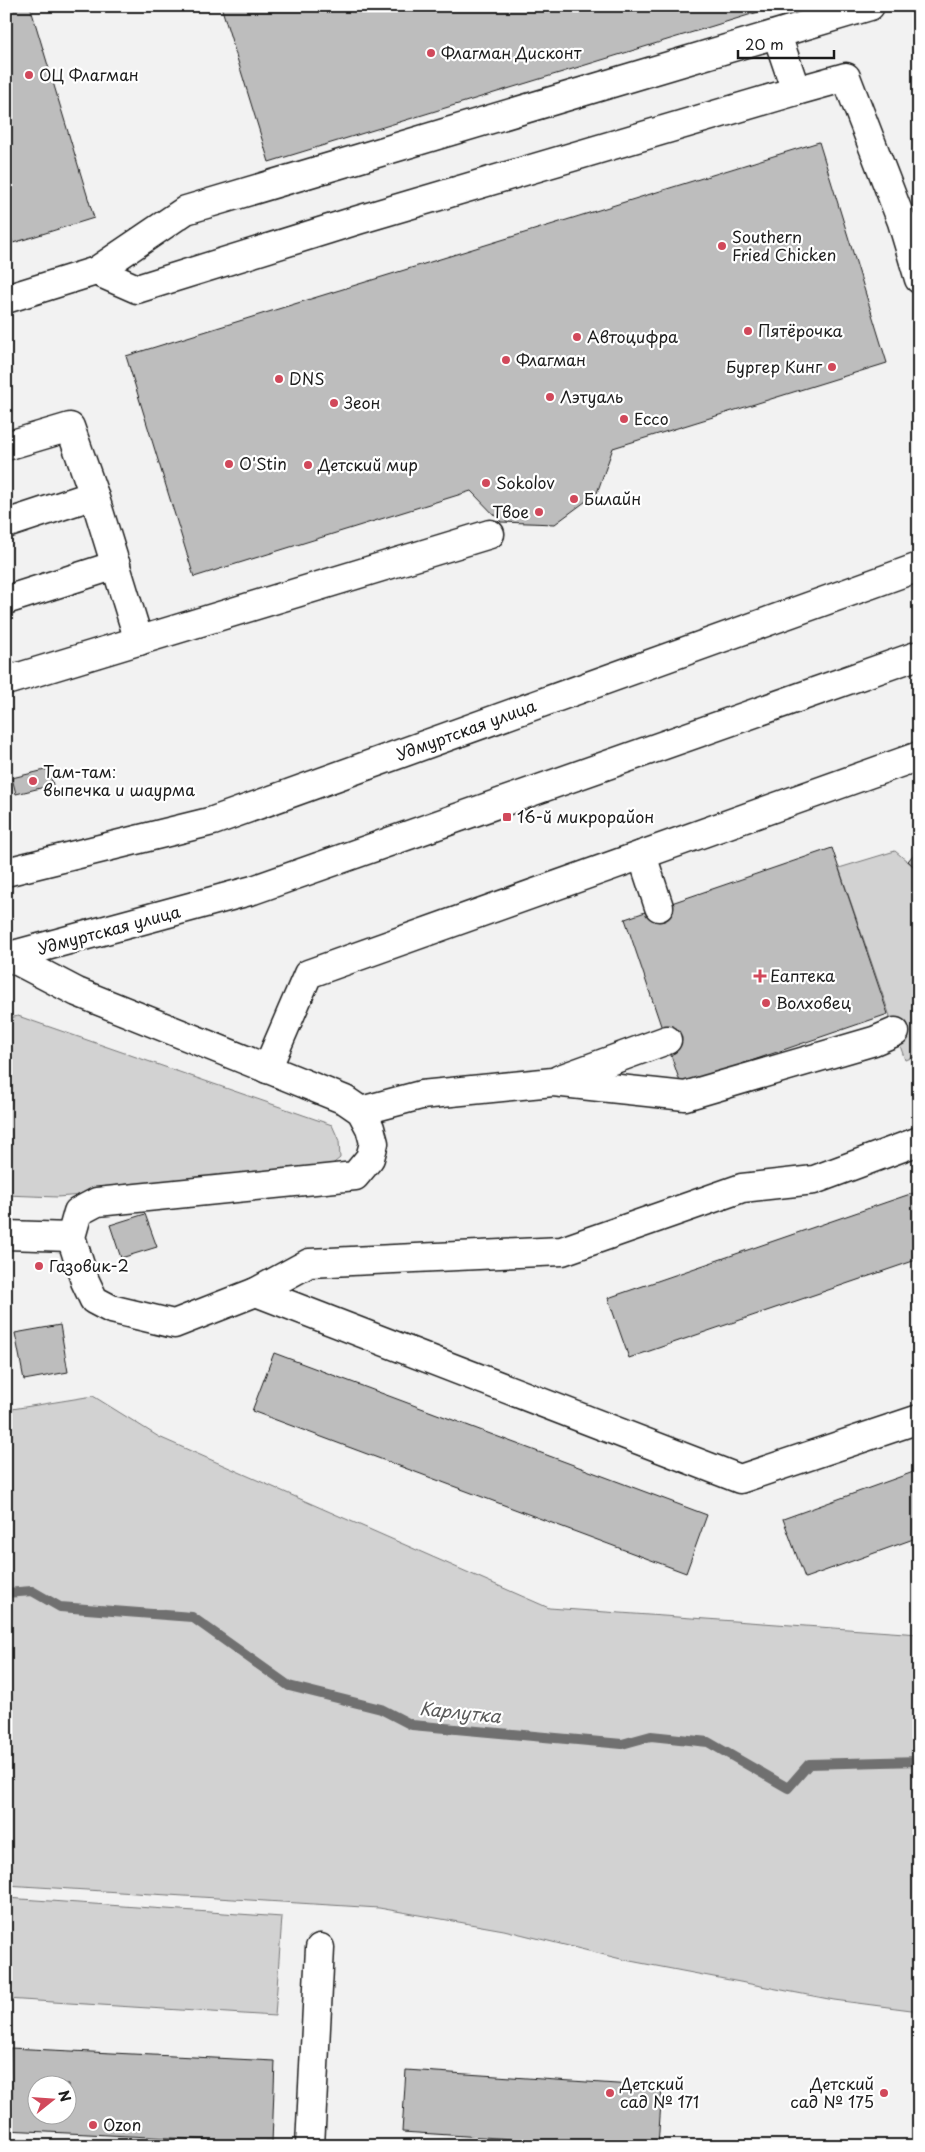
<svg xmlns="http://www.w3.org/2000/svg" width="925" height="2152" font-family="'Playpen Sans',sans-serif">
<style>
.green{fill:#d2d2d2;stroke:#777}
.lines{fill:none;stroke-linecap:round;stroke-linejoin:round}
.stream{stroke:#707070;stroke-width:10}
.building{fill:#bdbdbd;stroke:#1c1c1c;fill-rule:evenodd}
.minor-casing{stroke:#1c1c1c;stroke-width:31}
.major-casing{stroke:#1c1c1c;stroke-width:31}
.minor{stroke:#fff;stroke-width:28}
.major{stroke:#fff;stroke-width:28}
.poi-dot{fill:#d1495b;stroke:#fff;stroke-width:2}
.labels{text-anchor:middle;stroke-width:4.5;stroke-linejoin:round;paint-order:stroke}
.poi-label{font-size:16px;fill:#1c1c1c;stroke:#fff;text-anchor:start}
.street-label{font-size:16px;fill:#1c1c1c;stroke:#fff}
.water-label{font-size:18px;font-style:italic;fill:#5b5b5b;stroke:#fff}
</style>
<rect width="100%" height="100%" fill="#f2f2f2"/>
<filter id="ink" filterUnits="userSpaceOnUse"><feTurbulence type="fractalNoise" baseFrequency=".02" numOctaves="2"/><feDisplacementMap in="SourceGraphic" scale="10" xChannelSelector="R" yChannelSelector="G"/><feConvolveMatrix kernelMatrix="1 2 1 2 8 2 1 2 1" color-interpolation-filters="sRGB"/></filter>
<g filter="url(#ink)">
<g class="green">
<path d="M895,851L919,871V1056L905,1060L839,868Z"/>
<path d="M18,1016L332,1125L339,1141L340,1158L318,1176L57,1197L6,1195V1019Z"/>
<path d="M93,1396L159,1437L549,1608L919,1634V2011L834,2000L625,1960L504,1930L379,1908L6,1885V1410Z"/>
<path d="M6,1898L282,1917L275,2016L6,1999Z"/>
</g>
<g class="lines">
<path class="stream" d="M6,1593L32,1591L60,1607L192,1617L289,1686L381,1709L412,1725L622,1744L651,1736L708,1742L788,1788L809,1764L919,1761"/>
</g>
<g class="building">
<path d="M6,6H30L94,218L13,243L6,222Z"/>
<path d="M221,6H778L269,162Z"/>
<path d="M819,142L887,363L613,448L597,493L555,524L501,522L471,491L194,577L126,356Z"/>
<path d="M49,769L53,785L16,794L12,778Z"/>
<path d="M832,848L888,1014L681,1085L625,919Z"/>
<path d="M919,848V871L908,861Z"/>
<path d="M919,1191V1259L629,1358L608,1298Z"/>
<path d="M145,1214L157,1247L121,1258L110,1225Z"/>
<path d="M60,1325L68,1372L24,1380L15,1333Z"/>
<path d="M274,1353L707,1515L686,1573L252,1411Z"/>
<path d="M919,1470V1537L805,1578L783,1519Z"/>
<path d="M10,2048L275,2061L272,2143L6,2130ZM38,2084H68V2114H38Z"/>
<path d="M406,2070L662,2087L658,2146H626L402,2132Z"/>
</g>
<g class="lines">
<defs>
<g id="minor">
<path d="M777,35L796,91L846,77L902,222L919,279"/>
<path d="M96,271L137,289L358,220L796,91"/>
<path d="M6,299L96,271L186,210L870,6"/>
<path d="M6,446L70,427L94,495L139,641"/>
<path d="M6,524L94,495"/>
<path d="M6,600L116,565"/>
<path d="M6,681L490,534"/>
<path d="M642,855L659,907"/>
<path d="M10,957L77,992L345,1100L361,1111L370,1128L374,1143L370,1158L355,1176L97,1202L78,1212L71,1237L85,1281L94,1300L111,1309L174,1324L256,1292L309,1263L562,1251L742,1188L814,1180L919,1141"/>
<path d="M267,1069L308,974L919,756"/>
<path d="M560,1079L667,1040"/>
<path d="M361,1111L421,1095L553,1082L685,1096L874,1041L895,1032"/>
<path d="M6,1235L71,1237"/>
<path d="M256,1292L740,1479L919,1419"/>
<path d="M310,2146L320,1948"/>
</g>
<g id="major">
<path d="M6,872L213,821L919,567"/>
<path d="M6,957L253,890L919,655"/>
</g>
</defs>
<use href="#minor" class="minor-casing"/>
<use href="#major" class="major-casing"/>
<use href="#minor" class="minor"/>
<use href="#major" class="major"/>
</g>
</g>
<g class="poi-dot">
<circle cx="431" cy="53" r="5"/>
<circle cx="29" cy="75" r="5"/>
<circle cx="722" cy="246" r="5"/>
<circle cx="748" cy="331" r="5"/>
<circle cx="577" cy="337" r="5"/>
<circle cx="506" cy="360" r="5"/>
<circle cx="832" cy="367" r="5"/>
<circle cx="279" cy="379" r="5"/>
<circle cx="550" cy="397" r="5"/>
<circle cx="334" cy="403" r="5"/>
<circle cx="624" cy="419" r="5"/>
<circle cx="229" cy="464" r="5"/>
<circle cx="308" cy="465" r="5"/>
<circle cx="486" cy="483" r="5"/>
<circle cx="574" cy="499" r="5"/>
<circle cx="539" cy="512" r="5"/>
<circle cx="33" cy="781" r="5"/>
<rect x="502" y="812" width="10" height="10" rx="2.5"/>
<path d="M757.5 968.5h5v5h5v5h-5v5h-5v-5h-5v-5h5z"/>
<circle cx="766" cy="1003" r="5"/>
<circle cx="39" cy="1266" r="5"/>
<circle cx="610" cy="2093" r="5"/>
<circle cx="884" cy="2093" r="5"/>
<circle cx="93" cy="2125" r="5"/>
</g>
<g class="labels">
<g class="poi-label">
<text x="441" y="59">Флагман Дисконт</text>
<text x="39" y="81">ОЦ Флагман</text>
<text x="732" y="243">Southern<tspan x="732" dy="18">Fried Chicken</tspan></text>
<text x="758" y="337">Пятёрочка</text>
<text x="587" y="343">Автоцифра</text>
<text x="516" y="366">Флагман</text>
<text x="822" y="373" text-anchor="end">Бургер Кинг</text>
<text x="289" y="385">DNS</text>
<text x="560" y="403">Лэтуаль</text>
<text x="344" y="409">Зеон</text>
<text x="634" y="425">Ecco</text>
<text x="239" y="470">O'Stin</text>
<text x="318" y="471">Детский мир</text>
<text x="496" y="489">Sokolov</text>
<text x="584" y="505">Билайн</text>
<text x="529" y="518" text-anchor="end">Твое</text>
<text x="43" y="778">Там-там:<tspan x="43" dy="18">выпечка и шаурма</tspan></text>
<text x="517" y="823">16-й микрорайон</text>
<text x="770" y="982">Еаптека</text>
<text x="776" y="1009">Волховец</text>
<text x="49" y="1272">Газовик-2</text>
<text x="620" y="2090">Детский<tspan x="620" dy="18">сад № 171</tspan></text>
<text x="874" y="2090" text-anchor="end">Детский<tspan x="874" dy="18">сад № 175</tspan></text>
<text x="103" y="2131">Ozon</text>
</g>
<g class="street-label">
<text transform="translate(466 730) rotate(-20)" y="6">Удмуртская улица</text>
<text transform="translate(109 930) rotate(-15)" y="6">Удмуртская улица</text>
</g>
<g class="water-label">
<text transform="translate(460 1713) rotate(6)" y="6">Карлутка</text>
</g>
</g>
<rect width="925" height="2152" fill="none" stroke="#fff" stroke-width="25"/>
<rect x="12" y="12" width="900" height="2127" fill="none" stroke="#1c1c1c" stroke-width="2" filter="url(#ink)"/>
<g transform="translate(52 2100) rotate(73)"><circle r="24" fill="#ffffff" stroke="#a4a4a4"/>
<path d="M0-4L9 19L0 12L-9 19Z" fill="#d1495b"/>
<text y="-8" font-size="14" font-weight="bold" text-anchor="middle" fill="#1c1c1c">N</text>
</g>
<path d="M738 50v8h96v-8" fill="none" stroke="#1c1c1c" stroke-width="2.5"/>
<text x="745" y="50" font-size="15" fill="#1c1c1c" stroke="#ffffff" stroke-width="4" paint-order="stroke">20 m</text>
</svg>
